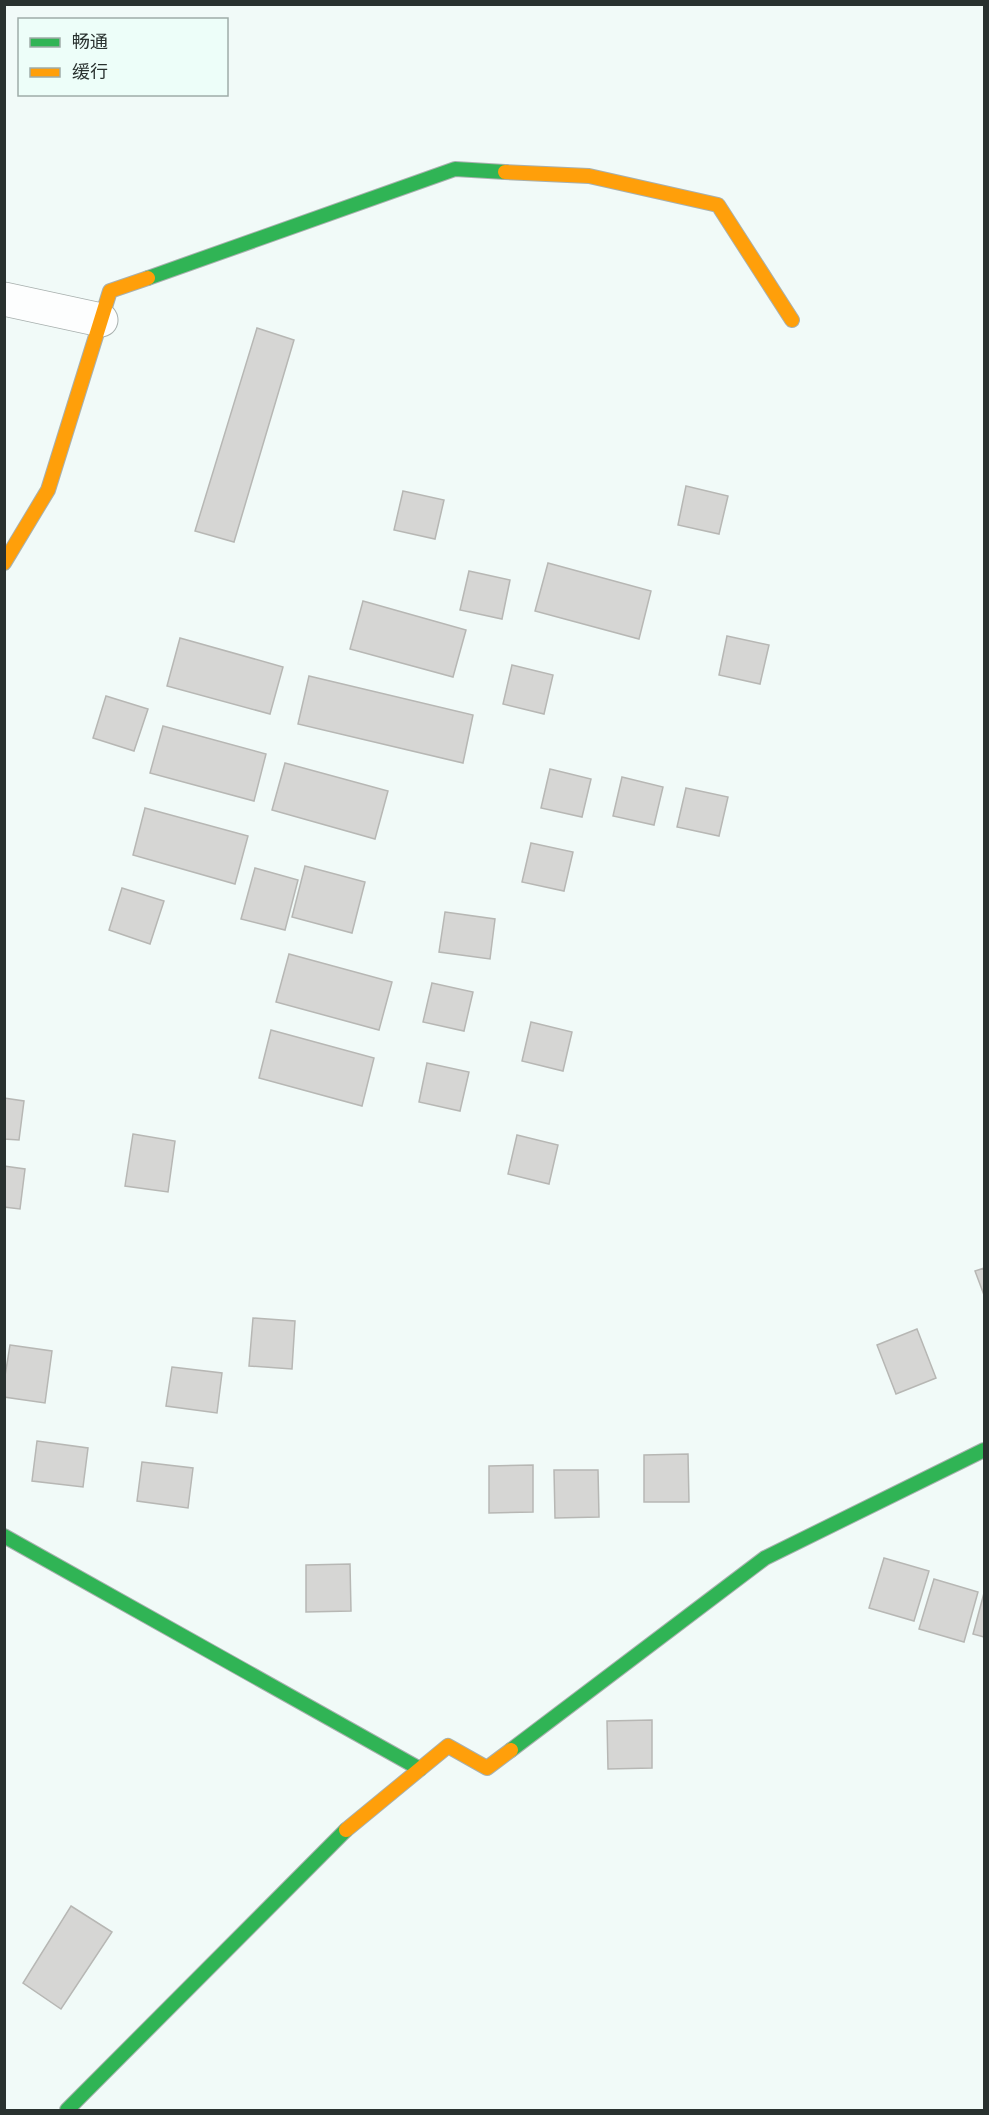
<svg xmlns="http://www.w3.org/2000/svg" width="989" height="2115" font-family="Mulish,'Noto Sans SC',sans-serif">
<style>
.building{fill:#d6d6d4;stroke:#b7b7b4;stroke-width:1.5}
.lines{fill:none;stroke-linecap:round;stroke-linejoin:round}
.street-casing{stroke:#a8b0ae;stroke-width:35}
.fast-casing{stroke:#a8b0ae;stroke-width:16}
.slow-casing{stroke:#a8b0ae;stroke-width:16}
.street{stroke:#fdfefe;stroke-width:33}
.fast{stroke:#30b455;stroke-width:14}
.slow{stroke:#ff9f0a;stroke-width:14}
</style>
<rect width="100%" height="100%" fill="#f1faf8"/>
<g class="building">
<path d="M257,328L294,340L234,542L195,531Z"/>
<path d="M686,486L728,496L719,534L678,525Z"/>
<path d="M403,491L444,500L435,539L394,530Z"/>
<path d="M548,563L651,591L639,639L535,611Z"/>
<path d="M469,571L510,580L502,619L460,610Z"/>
<path d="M363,601L466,630L453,677L350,649Z"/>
<path d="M727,636L769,645L760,684L719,675Z"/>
<path d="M180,638L283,667L270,714L167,686Z"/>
<path d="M512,665L553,675L544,714L503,704Z"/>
<path d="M309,676L473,715L463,763L298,724Z"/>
<path d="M106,696L148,709L134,751L93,738Z"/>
<path d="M163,726L266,754L254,801L150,773Z"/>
<path d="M285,763L388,791L375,839L272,810Z"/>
<path d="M550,769L591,779L582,817L541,808Z"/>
<path d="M622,777L663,787L654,825L613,816Z"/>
<path d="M686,788L728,797L719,836L677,827Z"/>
<path d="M145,808L248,836L235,884L133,855Z"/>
<path d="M531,843L573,852L564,891L522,882Z"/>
<path d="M305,866L365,882L352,933L292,917Z"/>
<path d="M255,868L298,880L285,930L241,919Z"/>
<path d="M122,888L164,901L150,944L109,930Z"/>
<path d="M445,912L495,919L490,959L439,952Z"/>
<path d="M289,954L392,982L379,1030L276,1002Z"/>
<path d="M432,983L473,992L464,1031L423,1022Z"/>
<path d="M531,1022L572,1032L563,1071L522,1061Z"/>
<path d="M271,1030L374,1058L362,1106L259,1078Z"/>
<path d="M427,1063L469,1072L460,1111L419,1102Z"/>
<path d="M4,1098L24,1101L19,1140L4,1139Z"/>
<path d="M133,1134L175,1141L168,1192L125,1186Z"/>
<path d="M517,1135L558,1145L549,1184L508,1174Z"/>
<path d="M4,1166L25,1169L20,1209L4,1207Z"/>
<path d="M984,1268V1295L975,1271Z"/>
<path d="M253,1318L295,1321L292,1369L249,1366Z"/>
<path d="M917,1329L936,1378L896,1394L877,1345Z"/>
<path d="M10,1345L52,1351L45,1403L4,1397V1382Z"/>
<path d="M172,1367L222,1373L217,1413L166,1406Z"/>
<path d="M37,1441L88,1448L83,1487L32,1481Z"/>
<path d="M688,1454L689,1502H644V1455Z"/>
<path d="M142,1462L193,1468L188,1508L137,1501Z"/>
<path d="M533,1465V1512L489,1513V1466Z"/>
<path d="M554,1470H598L599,1517L555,1518Z"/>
<path d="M884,1558L929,1571L914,1621L869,1608Z"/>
<path d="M350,1564L351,1611L306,1612V1565Z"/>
<path d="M934,1579L978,1592L964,1642L919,1629Z"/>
<path d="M984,1593V1637L973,1634Z"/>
<path d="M652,1720V1768L608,1769L607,1721Z"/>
<path d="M71,1906L112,1932L61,2009L23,1983Z"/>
</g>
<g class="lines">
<defs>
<path id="street" d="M4,299L101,320"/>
<g id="fast">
<path d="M148,278L455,169L505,172"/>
<path d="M4,1536L420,1769"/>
<path d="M511,1750L765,1558L984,1450"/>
<path d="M67,2110L346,1830"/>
</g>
<g id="slow">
<path d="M505,172L589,176L718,205L792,320"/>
<path d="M4,563L48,490L110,291L148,278"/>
<path d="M346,1830L448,1746L487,1768L511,1750"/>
</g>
</defs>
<use href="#street" class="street-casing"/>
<use href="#fast" class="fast-casing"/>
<use href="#slow" class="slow-casing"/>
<use href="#street" class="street"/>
<use href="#fast" class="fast"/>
<use href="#slow" class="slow"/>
</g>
<rect width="989" height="2115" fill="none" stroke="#29312f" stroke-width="12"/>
<rect x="18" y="18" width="210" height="78" fill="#edfef9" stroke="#9faca8" stroke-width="1.5"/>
<rect x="30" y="38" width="30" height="9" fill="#30b455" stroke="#9faca8" stroke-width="1.5"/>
<text x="72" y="48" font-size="18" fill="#29312f">畅通</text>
<rect x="30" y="68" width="30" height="9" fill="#ff9f0a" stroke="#9faca8" stroke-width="1.5"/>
<text x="72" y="78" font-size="18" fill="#29312f">缓行</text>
</svg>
